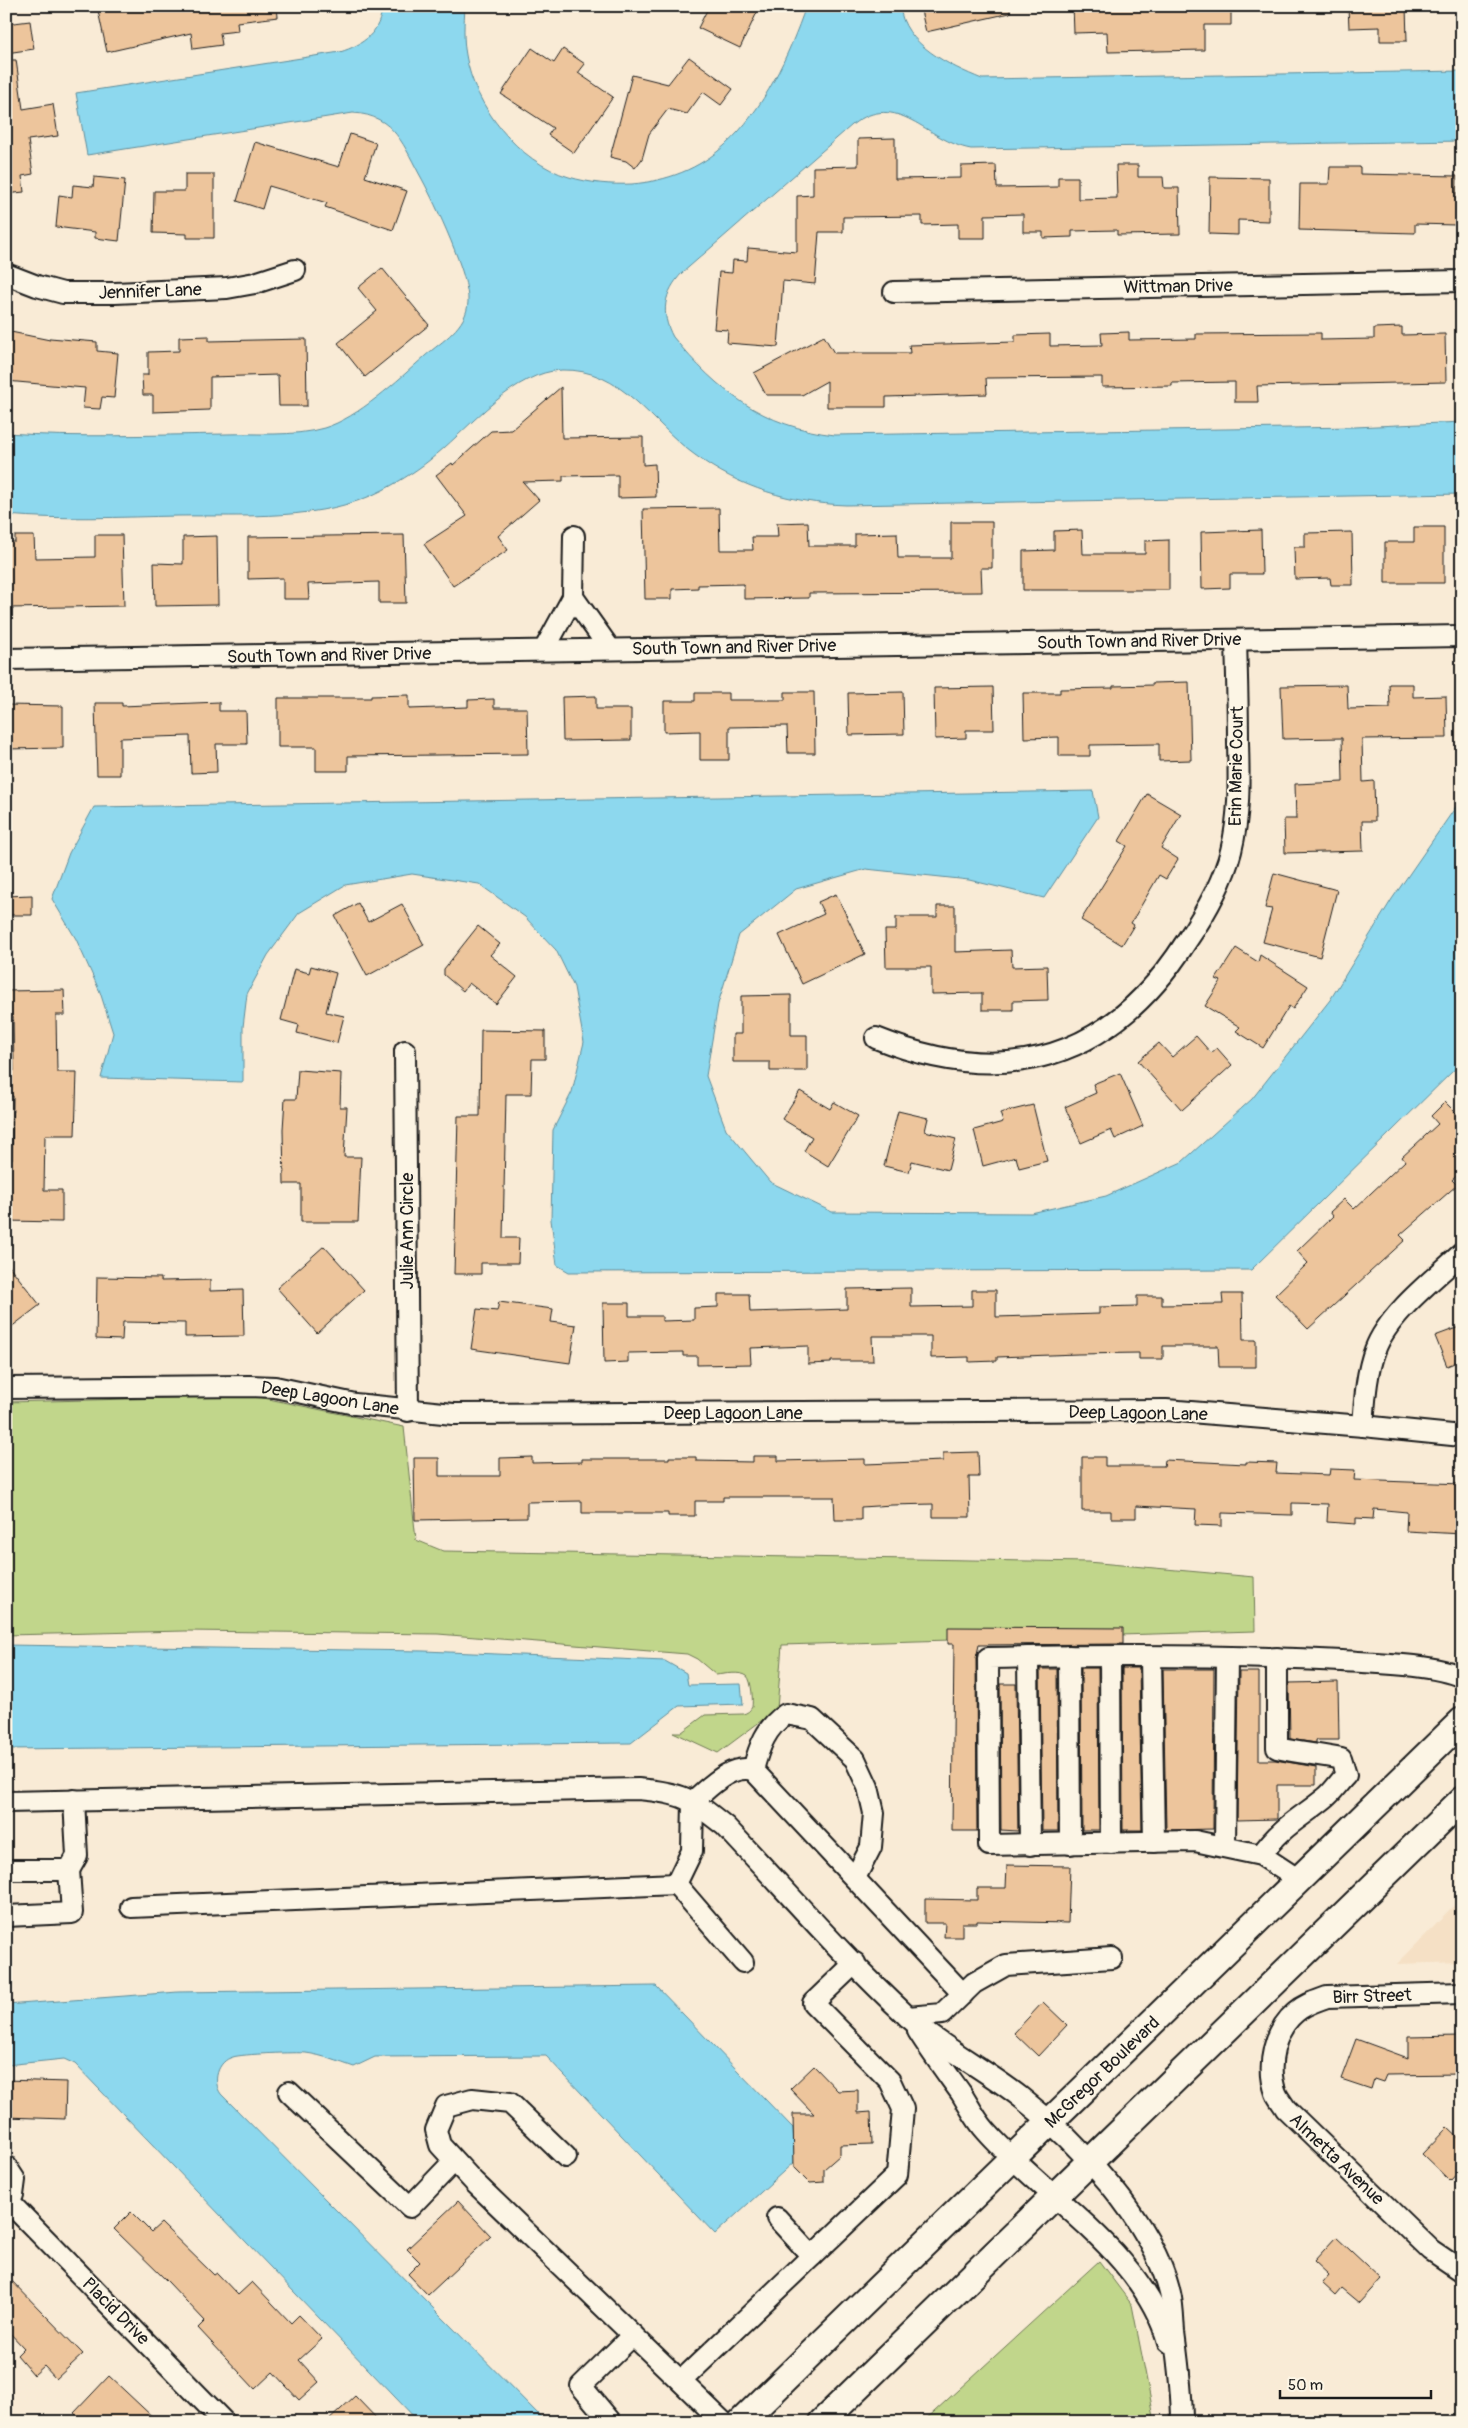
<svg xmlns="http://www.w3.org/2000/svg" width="1468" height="2428" font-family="Pangolin,sans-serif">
<rect width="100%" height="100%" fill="#f9ebd6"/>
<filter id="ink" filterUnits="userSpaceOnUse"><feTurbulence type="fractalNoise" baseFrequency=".02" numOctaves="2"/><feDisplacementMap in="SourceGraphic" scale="10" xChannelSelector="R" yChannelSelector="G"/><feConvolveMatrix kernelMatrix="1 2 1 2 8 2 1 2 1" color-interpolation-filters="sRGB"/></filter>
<g filter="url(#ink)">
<polygon fill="#f5e0c5" points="1462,1898 1462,1962 1397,1964"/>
<g fill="#c1d68b" stroke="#6e7954">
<path d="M254,1396L404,1427L416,1540L443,1551L1088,1562L1254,1577L1255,1631L782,1645L777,1709L718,1753L673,1732H682L705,1715L743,1714C747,1713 750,1711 752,1707C753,1701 752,1681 747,1676C740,1671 724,1674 716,1675L697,1659L687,1654L438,1634L185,1631L6,1635V1402Z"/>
<polygon points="1099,2261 1132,2305 1155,2422 923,2422"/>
</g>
<g fill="#8dd8ee" stroke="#608d9a">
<path d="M382,6H465C464,23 463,39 466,55C474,106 518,162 569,177C589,183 611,185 632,184C667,181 699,169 725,145C764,110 789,55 806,6H900C903,44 950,66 982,79L1462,71V141L971,149C926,141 898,89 852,125L682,273C664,292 660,313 673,337C718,391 763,427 835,435L1355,427L1462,422V494L846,505C791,503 740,488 695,455C652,424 622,368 562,370C514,372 472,425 437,454C421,468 402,480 383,490C322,522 245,515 178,516C121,517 63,520 6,515V433C79,438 152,435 226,434C257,433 293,437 324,428C358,418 398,380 425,356C442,341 467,327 468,302C470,277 435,203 422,179C404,147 395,115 353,113L87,155L76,93L340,52C363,45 381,32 382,6Z"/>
<polygon points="1093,791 1098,817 1044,898 969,880 866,869 796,889 739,935 718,1004 706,1076 726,1129 770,1182 832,1212 1031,1213 1106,1196 1182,1162 1252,1099 1330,1000 1392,899 1462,798 1462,1062 1251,1270 569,1272 557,1265 551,1220 553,1130 572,1092 584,1042 574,987 556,950 525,917 479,884 412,874 345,885 299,913 268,955 247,994 243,1027 243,1082 101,1078 113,1033 100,992 76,939 52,899 69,853 94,807"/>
<polygon points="6,1645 424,1651 665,1661 686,1673 688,1685 741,1684 743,1704 679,1706 631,1743 6,1749"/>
<path d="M656,1986L793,2128L795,2161L715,2234L546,2056L375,2057L354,2067C339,2062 322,2055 306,2053C297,2052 241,2054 233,2057C217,2061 212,2082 221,2094L546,2422H419L75,2064L64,2059L6,2065V2005L178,1992Z"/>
</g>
<g fill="#edc59c" stroke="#1c1c1c">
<polygon points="97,6 277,6 278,17 237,22 238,31 220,33 222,45 193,49 191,33 107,52"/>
<polygon points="709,6 760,6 740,48 698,28"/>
<polygon points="920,6 1010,6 1010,13 926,32"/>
<polygon points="1073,6 1231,6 1231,25 1204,25 1204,50 1108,52 1107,32 1074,33"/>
<polygon points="1348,6 1406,6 1407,41 1380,41 1380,27 1349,28"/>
<polygon points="30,21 34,49 6,53 6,24"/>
<polygon points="532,48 554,63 563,49 585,64 578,73 613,97 574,153 548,135 553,128 501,94"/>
<polygon points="689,57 733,89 721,105 703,92 687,114 668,109 649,134 642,159 635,168 626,161 610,157 632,75 668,84"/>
<polygon points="6,60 16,60 23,109 53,104 58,136 28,140 33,174 22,176 24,192 6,194"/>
<polygon points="350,134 376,143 365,177 407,191 393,230 325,207 327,203 269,186 262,209 237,201 255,142 339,167"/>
<polygon points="895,138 895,179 961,178 961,166 996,165 997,188 1058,187 1058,177 1078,177 1078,199 1117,198 1116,165 1138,165 1138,177 1163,177 1164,188 1179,188 1180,234 1117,235 1117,230 1072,231 1072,237 1043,238 1043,232 1023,232 1023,214 985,215 985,238 958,238 958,224 922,225 922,216 843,217 843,232 819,232 815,284 783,281 778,347 727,343 728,330 714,329 719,272 732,273 733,260 747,261 748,248 797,252 797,196 813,195 813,167 858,166 858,139"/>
<polygon points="1330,167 1360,167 1360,174 1457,176 1456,225 1415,224 1415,233 1299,230 1300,184 1329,184"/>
<polygon points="185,174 214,174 214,238 187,238 187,234 153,233 154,191 185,191"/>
<polygon points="94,177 125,180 119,241 95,238 95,232 56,227 59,195 72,197 73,185 93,187"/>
<polygon points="1210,177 1269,178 1269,221 1238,220 1238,235 1209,234"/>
<polygon points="382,268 429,325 365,377 338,343 377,311 358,288"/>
<polygon points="1402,327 1402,335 1445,334 1446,382 1257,386 1258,402 1235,402 1235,382 1172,383 1172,386 1102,387 1102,377 986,378 987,394 886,397 886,407 827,407 827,381 802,395 766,395 754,373 824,336 834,353 910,353 909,345 1015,342 1015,335 1050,334 1050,346 1102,345 1101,333 1129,332 1129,340 1196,339 1196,334 1321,333 1321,340 1374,339 1374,328"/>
<polygon points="6,331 50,340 50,338 97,342 97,351 118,353 114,398 102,397 100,409 83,408 85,388 6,381"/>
<polygon points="209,336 209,341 306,339 307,406 279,406 278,375 210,377 210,410 153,412 153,395 143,395 142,375 148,375 148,352 179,351 179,337"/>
<polygon points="561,387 562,438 643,437 643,465 655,464 656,497 618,498 618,475 563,476 563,481 523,482 539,500 498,536 508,550 453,586 424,544 467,516 436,475 452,463 453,465 491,431 511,430"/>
<polygon points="719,508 720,550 753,550 752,537 778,537 777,523 808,522 809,546 855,546 855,534 897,533 898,558 951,558 951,522 992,522 992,568 981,568 982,592 809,593 809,598 744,599 744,584 698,585 698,588 672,589 672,599 645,599 643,509"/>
<polygon points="1414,527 1444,527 1444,583 1385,583 1385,542 1414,542"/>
<polygon points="1082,530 1083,554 1145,554 1145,541 1169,540 1169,590 1023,590 1023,551 1054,550 1054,531"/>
<polygon points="1261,530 1262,574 1230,574 1230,588 1202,589 1201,532"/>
<polygon points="1352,532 1353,585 1331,585 1330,578 1295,579 1294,547 1305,547 1305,533"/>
<polygon points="95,535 122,535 124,606 9,608 9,590 6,591 6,542 15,542 15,536 34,536 35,558 95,557"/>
<polygon points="404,535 406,603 379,603 379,582 308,584 309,599 283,599 283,578 248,579 248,537"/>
<polygon points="217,536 218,605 155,606 154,563 183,564 183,537"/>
<polygon points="1189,682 1191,760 1159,761 1159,744 1090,745 1090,756 1059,756 1059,737 1024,738 1023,693 1060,693 1060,689 1113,688 1113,686 1153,685 1153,683"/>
<polygon points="1389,684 1413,684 1413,697 1446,696 1447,738 1362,739 1363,782 1374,781 1375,821 1362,821 1363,851 1285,853 1284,819 1296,819 1295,784 1343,782 1342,738 1283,739 1281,686 1347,685 1348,709 1390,708"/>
<polygon points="993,687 994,730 966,730 966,738 935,739 934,688"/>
<polygon points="785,692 814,692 815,753 788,753 787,726 729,727 729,760 700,760 700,731 664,732 664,701 695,701 695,693 728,693 728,700 785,700"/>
<polygon points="903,692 904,734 849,735 848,693"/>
<polygon points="409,695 409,709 468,707 468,700 494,699 494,708 527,708 528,754 348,756 348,771 316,771 316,747 278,747 278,698 371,698 371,696"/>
<polygon points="596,696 596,709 631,709 631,740 563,741 562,697"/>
<polygon points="219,702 219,711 246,711 247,744 216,744 217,772 191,773 190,736 120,738 120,775 97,775 95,703 122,703 122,706"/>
<polygon points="6,705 63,706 63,748 6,749"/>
<polygon points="1147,794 1181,814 1161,848 1178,859 1166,879 1159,875 1131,923 1134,925 1122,945 1081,920 1127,846 1119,841"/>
<polygon points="1274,873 1337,890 1320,957 1263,942 1272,909 1265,908"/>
<polygon points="836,894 865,954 802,984 779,935 824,914 818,902"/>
<polygon points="32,895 32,915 6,915 6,896"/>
<polygon points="358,903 368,922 402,904 424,945 367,976 335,916"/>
<polygon points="937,906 955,906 955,952 1011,950 1012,967 1047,966 1048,1000 1013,1001 1013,1010 982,1010 982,993 931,994 931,967 886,967 885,930 896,930 896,917 937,917"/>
<polygon points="478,926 500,944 490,955 517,977 496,1004 469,983 463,991 444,975 444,969"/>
<polygon points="1236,948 1258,962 1260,955 1308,986 1293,1009 1289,1006 1263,1048 1236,1031 1240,1027 1205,1006 1221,981 1216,979"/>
<polygon points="311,966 336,973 326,1012 344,1016 337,1043 297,1033 299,1025 281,1020 294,969 309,973"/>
<polygon points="64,990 65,1015 56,1015 57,1072 77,1072 75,1135 45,1135 44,1190 62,1190 62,1222 6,1221 6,1159 12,1159 13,1096 6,1096 6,1071 14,1071 13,1017 6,1017 6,991"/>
<polygon points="791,995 791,1035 807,1035 807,1071 770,1071 770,1062 733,1062 733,1034 741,1034 741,996"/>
<polygon points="481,1030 545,1031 545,1059 532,1059 531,1094 506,1094 503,1238 519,1238 518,1263 481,1263 481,1274 454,1274 458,1116 480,1116"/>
<polygon points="1196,1036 1211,1053 1217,1048 1232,1065 1182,1110 1138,1061 1159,1043 1172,1057"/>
<polygon points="298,1070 341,1073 340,1107 347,1107 344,1157 361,1157 358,1222 301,1222 301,1184 284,1184 283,1129 285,1099 296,1099"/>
<polygon points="1120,1073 1143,1126 1115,1139 1111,1130 1081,1143 1065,1107 1096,1093 1093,1084"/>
<polygon points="800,1091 830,1109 834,1102 858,1116 828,1166 804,1151 812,1137 782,1119"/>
<polygon points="1445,1102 1462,1119 1462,1171 1452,1180 1457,1185 1400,1235 1405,1240 1308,1329 1275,1295 1308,1263 1297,1251 1333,1216 1330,1212 1344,1199 1354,1209 1405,1161 1402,1157 1438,1124 1431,1116"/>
<polygon points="1033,1105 1047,1161 1019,1168 1016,1157 983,1166 974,1130 1003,1122 1000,1113"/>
<polygon points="898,1111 928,1118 925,1131 956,1139 948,1170 912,1161 909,1172 884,1166"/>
<polygon points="324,1246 364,1290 317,1333 277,1288"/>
<polygon points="6,1262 40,1305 6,1331"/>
<polygon points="97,1277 161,1278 161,1281 210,1280 210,1291 243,1290 244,1336 185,1337 185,1323 123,1322 122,1340 96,1339"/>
<polygon points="911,1288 911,1307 972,1306 972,1290 996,1290 996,1317 1099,1314 1099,1307 1137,1306 1137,1296 1162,1296 1162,1305 1223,1304 1222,1294 1242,1294 1243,1340 1256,1340 1256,1367 1219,1367 1218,1346 1163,1346 1163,1359 1139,1359 1139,1353 1078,1354 997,1357 997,1361 969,1362 969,1357 931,1358 931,1336 872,1336 873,1361 831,1361 831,1363 808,1364 808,1346 750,1348 751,1364 697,1365 697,1356 683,1356 683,1352 628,1353 628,1362 604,1363 603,1303 629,1303 629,1316 662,1316 662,1321 694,1320 694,1308 718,1307 718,1294 749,1294 750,1312 847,1309 847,1289"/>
<polygon points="499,1302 553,1309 551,1322 576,1325 570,1363 471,1349 477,1309 497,1311"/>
<polygon points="1462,1326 1462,1360 1447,1366 1435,1336"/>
<polygon points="978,1452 979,1477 969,1477 970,1517 933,1517 933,1504 892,1505 861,1507 861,1520 835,1520 834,1497 723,1497 723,1501 695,1501 695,1516 668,1516 668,1513 582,1513 582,1501 527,1502 527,1518 415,1520 414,1458 439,1458 439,1476 500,1476 500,1458 532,1457 532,1463 582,1462 582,1459 669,1459 669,1457 696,1457 696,1461 753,1462 753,1456 778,1456 778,1461 865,1459 865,1464 943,1461 943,1453"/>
<polygon points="1082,1457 1105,1457 1105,1466 1164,1466 1165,1460 1246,1464 1246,1462 1277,1463 1276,1473 1329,1475 1330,1469 1355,1470 1354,1480 1462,1484 1462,1534 1406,1531 1407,1512 1374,1509 1373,1519 1356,1518 1356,1524 1327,1522 1328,1504 1292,1503 1292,1515 1222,1513 1222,1526 1195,1525 1196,1509 1136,1506 1136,1518 1111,1518 1111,1511 1082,1511"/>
<polygon points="948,1627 1123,1628 1123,1644 979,1645 976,1658 977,1831 952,1831 954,1644 948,1644"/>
<polygon points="1081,1668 1098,1668 1099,1830 1082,1830"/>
<polygon points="1122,1668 1139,1668 1142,1830 1123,1830"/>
<polygon points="1040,1669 1057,1669 1058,1831 1042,1831"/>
<polygon points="1163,1669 1214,1669 1213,1829 1166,1830"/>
<polygon points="1239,1672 1259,1672 1259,1760 1275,1760 1316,1767 1316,1785 1277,1785 1277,1819 1237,1820"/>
<polygon points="1338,1682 1339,1740 1316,1740 1316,1743 1290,1739 1289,1683"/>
<polygon points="1000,1684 1016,1684 1018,1831 1001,1830"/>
<polygon points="1007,1865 1070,1866 1068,1923 977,1921 977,1923 962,1923 962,1937 944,1937 945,1923 925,1923 925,1899 977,1900 977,1888 1006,1888"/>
<polygon points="1043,2002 1067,2025 1038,2056 1014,2033"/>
<polygon points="1460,2036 1460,2074 1386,2075 1383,2082 1374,2079 1371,2089 1341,2079 1356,2039 1408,2058 1408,2037"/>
<polygon points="814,2066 838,2091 858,2090 858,2113 871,2112 872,2144 840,2145 840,2155 824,2169 824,2182 810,2183 794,2167 793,2114 814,2114 790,2089"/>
<polygon points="6,2080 66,2082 65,2119 6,2117"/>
<polygon points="1447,2128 1462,2142 1462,2168 1450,2181 1422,2154"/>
<polygon points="458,2201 491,2236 428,2295 408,2274 420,2262 407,2249"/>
<polygon points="131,2212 151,2232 161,2223 214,2275 217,2273 238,2295 252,2282 291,2323 299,2315 322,2339 299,2360 319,2382 299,2400 273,2372 255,2389 198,2328 205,2321 168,2282 114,2229"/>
<polygon points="1336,2237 1381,2279 1359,2303 1341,2288 1335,2295 1322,2283 1329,2275 1314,2261"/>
<polygon points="6,2275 83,2354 56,2379 44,2366 34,2375 17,2355 24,2348 6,2329"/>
<polygon points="109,2376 158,2422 83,2422 74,2413"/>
<polygon points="355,2396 380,2422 327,2422"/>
</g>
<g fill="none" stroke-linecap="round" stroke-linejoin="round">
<g stroke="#1c1c1c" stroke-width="24">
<g id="minor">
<polyline points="6,274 37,286 63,293 115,293 227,288 255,283 295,270"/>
<polyline points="894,292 1462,281"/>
<polyline points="573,597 610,649"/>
<polyline points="544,650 573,597 574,536"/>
<polyline points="6,659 1462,636"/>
<path d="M876,1038C1005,1090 1111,1060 1186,942C1205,914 1223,883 1231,851C1240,815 1239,779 1238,742C1238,708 1237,674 1236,640"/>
<polyline points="405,1051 408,1411"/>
<polyline points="6,1388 250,1386 275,1387 355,1404 453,1414 1166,1410 1363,1426 1462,1436"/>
<path d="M1363,1426C1365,1400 1366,1374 1375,1350C1388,1314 1434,1279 1462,1253"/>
<polyline points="1069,1656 1070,1844"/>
<polyline points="1028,1657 1030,1845"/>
<polyline points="1110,1657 1111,1843"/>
<polyline points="1151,1657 1154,1842"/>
<path d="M753,1770C759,1747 766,1727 786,1714L812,1719L855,1759L868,1787L874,1813L871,1847L855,1878"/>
<path d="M6,1802L638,1789C683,1793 690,1798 725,1826C785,1889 843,1957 907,2016C941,2047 983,2068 1019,2096C1077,2141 1152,2220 1170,2293C1173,2305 1173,2319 1174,2332C1178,2362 1182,2391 1182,2422"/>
<polyline points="1225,1847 1227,1657"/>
<path d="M1261,1855C1282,1826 1298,1820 1325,1798C1333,1792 1339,1782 1346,1775L1341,1759C1319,1754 1298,1753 1277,1748V1658"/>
<polyline points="6,1870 69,1870 77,1856 74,1800"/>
<path d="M1299,1880L1261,1855L1195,1841L989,1845L988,1658C1106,1655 1224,1655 1342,1661C1374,1663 1433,1664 1462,1677"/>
<polyline points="676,1884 743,1962"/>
<path d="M131,1907L676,1884L692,1851L693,1801C710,1787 730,1764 753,1770L963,1994"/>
<polyline points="6,1916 72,1913 69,1870"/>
<path d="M1462,1993L1327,1997C1316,2001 1305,2004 1296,2012C1274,2030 1266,2066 1276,2093C1278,2098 1283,2104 1286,2109L1431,2250L1462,2271"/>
<polyline points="908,2017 942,2014 974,1983 1006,1965 1112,1958"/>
<path d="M918,2031C931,2052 946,2072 961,2093C969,2106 976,2120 986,2131C1045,2198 1143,2253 1168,2342"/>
<polyline points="289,2092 410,2207 454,2161"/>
<polyline points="566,2157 510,2103 472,2099 446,2106 436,2130 440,2145 474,2182 723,2422"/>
<polyline points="6,2166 15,2180 13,2195 6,2202"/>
<polyline points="8,2201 224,2422"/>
<polyline points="777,2218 812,2256"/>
<polyline points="681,2381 897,2175 903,2109 890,2081 813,2003 855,1963"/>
<polyline points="611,2422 581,2386 633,2335"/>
</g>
</g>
<g stroke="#1c1c1c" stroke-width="30">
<g id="major">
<polyline points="741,2422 1462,1721"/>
<polyline points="822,2422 1462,1800"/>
</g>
</g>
<use href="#minor" stroke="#fcf5e5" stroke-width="20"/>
<use href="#major" stroke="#fcf5e5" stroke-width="26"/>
</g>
</g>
<g text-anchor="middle" stroke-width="4" stroke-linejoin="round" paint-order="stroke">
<g font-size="18" fill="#1c1c1c" stroke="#fcf5e5">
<text transform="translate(1178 286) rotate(-1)" y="6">Wittman Drive</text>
<text transform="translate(150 291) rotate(-2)" y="6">Jennifer Lane</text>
<text transform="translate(1139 641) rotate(-1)" y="6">South Town and River Drive</text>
<text transform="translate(734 647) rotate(-1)" y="6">South Town and River Drive</text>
<text transform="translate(329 655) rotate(-1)" y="6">South Town and River Drive</text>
<text transform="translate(1236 766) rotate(-89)" y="6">Erin Marie Court</text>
<text transform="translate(407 1231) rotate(-90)" y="6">Julie Ann Circle</text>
<text transform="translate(330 1398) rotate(9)" y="6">Deep Lagoon Lane</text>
<text x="733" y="1419">Deep Lagoon Lane</text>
<text transform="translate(1138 1413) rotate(1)" y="6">Deep Lagoon Lane</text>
<text transform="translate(1372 1996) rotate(-2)" y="6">Birr Street</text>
<text transform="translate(1102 2072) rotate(-44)" y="6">McGregor Boulevard</text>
<text transform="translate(1337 2159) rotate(44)" y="6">Almetta Avenue</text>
<text transform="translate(116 2311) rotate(45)" y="6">Placid Drive</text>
</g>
</g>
<rect width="1468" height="2428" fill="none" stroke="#fcf5e5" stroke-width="25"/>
<rect x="12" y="12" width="1443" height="2403" fill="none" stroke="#1c1c1c" stroke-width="2" filter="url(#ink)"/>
<path d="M1280 2390v8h151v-8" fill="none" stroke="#1c1c1c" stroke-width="2.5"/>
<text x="1288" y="2390" font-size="15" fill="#1c1c1c" stroke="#fcf5e5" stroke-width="4" paint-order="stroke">50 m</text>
</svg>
